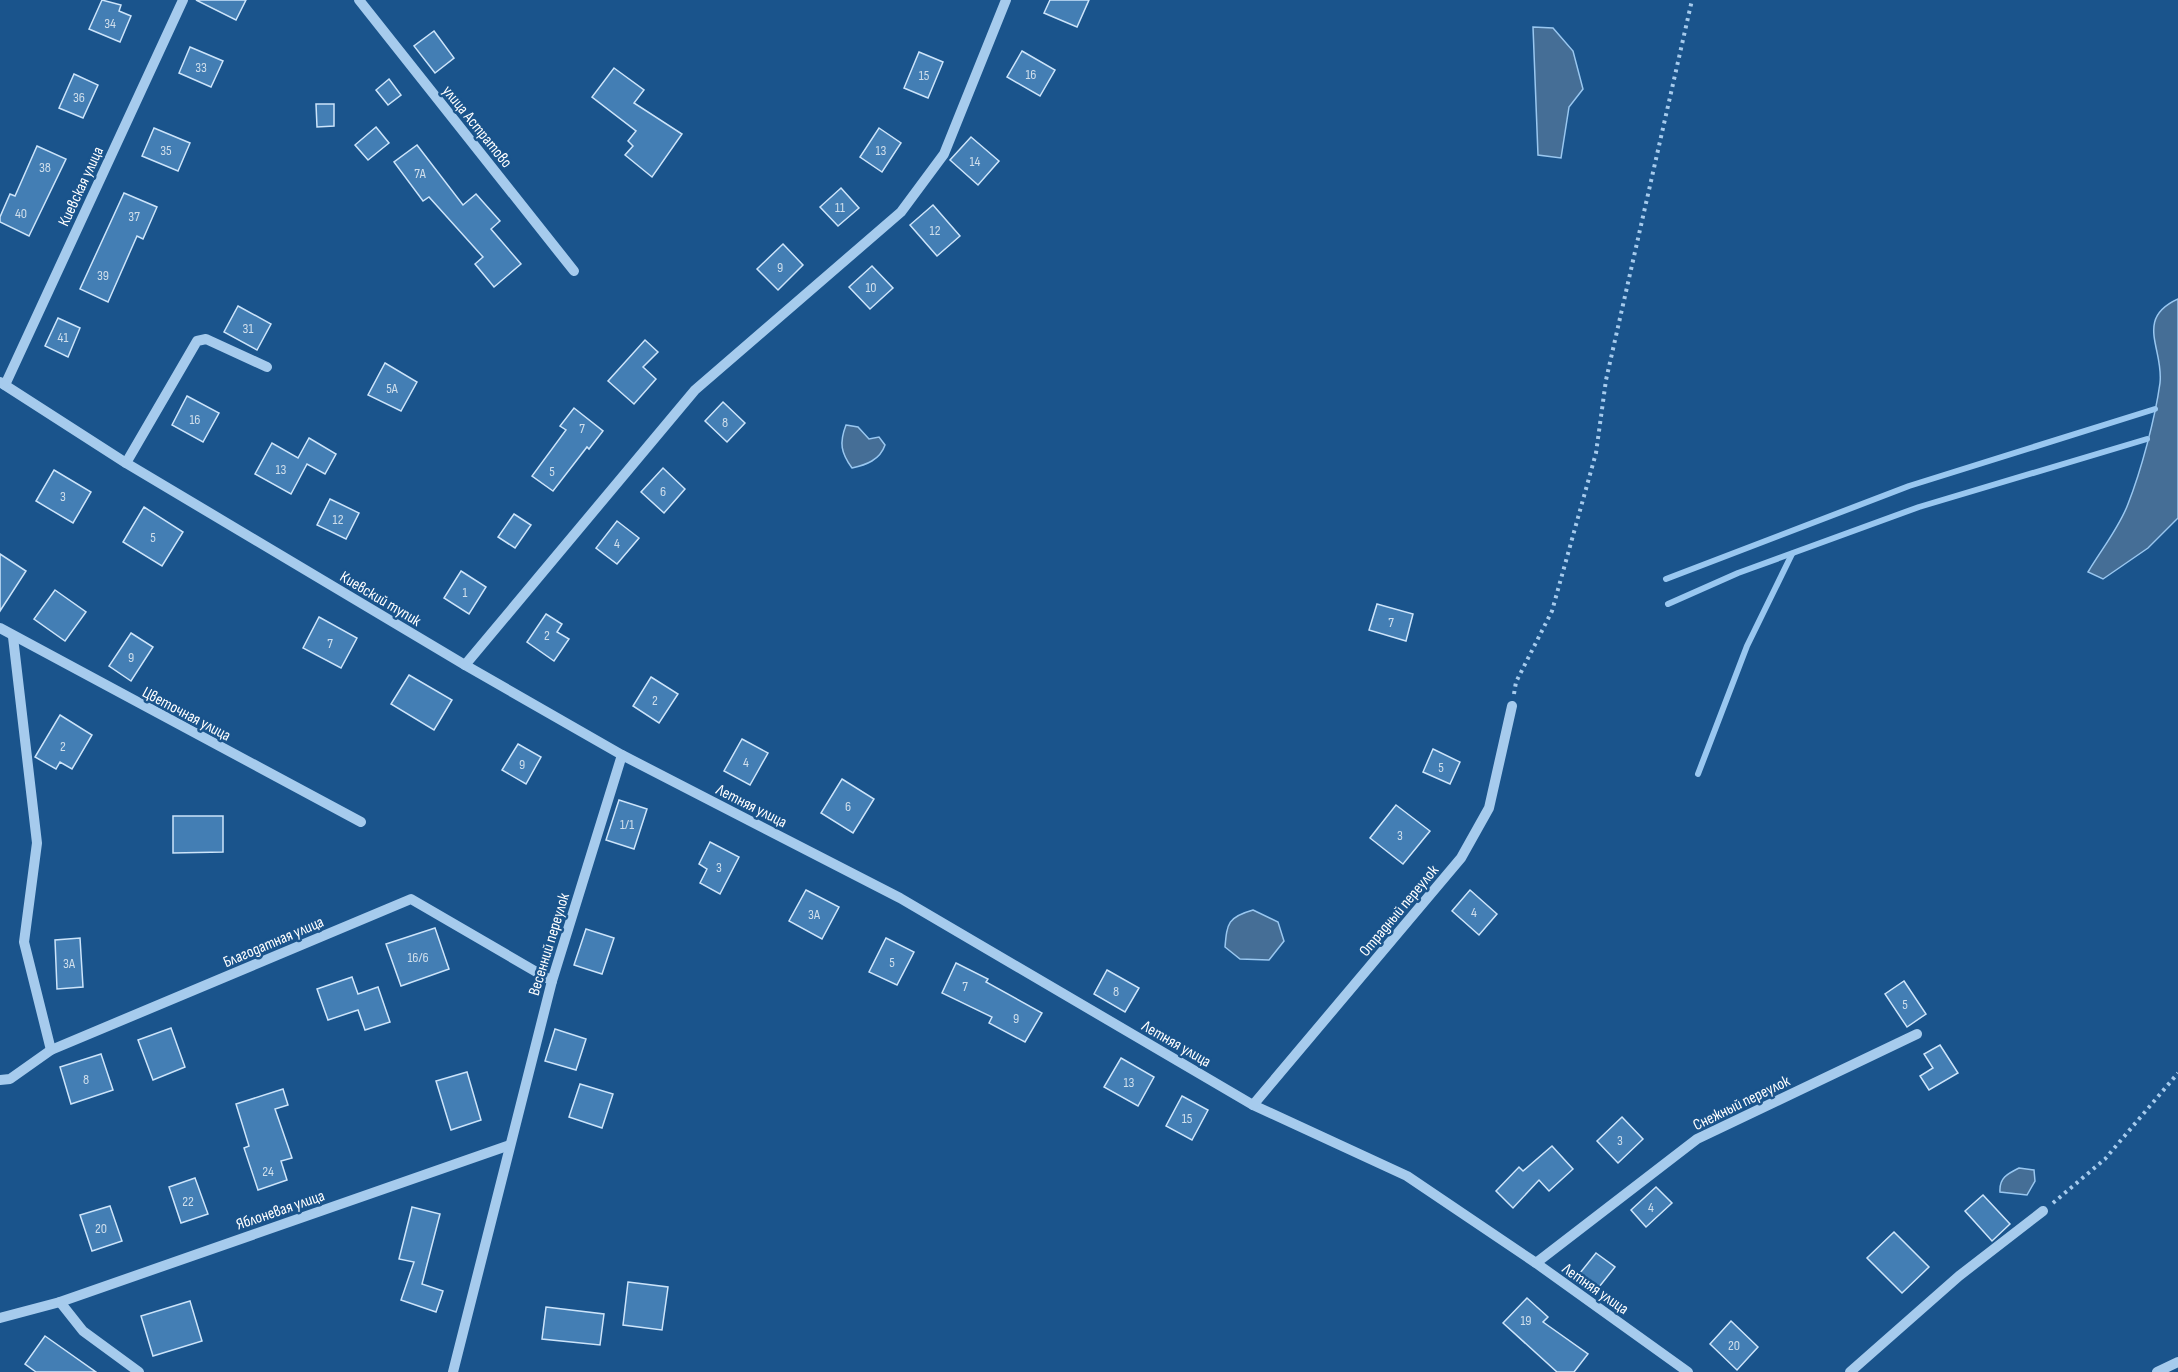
<svg xmlns="http://www.w3.org/2000/svg" width="2178" height="1372" font-family="'Sofia Sans Condensed',sans-serif">
<rect width="100%" height="100%" fill="#1a548c"/>
<g fill="#456e96" stroke="#99c7f0" stroke-width="1.5">
<polygon points="1533,27 1553,28 1573,51 1583,89 1569,107 1561,158 1538,155"/>
<path d="M2178,299V518L2148,548L2103,579L2088,572C2101,550 2119,528 2128,504C2141,471 2155,419 2160,383C2164,349 2134,319 2178,299Z"/>
<path d="M846,425L858,427L869,439L879,437L885,445C880,460 866,465 852,468C841,453 839,443 846,425Z"/>
<path d="M1253,910L1278,922L1284,941L1269,960L1240,959L1225,947C1227,923 1228,917 1253,910Z"/>
<path d="M2019,1168L2034,1170L2035,1181L2027,1195L2000,1192C1999,1178 2007,1174 2019,1168Z"/>
</g>
<g fill="none" stroke-linecap="round" stroke-linejoin="round">
<g stroke="#99c7f0" stroke-width="6">
<polyline points="1666,579 1909,486 2155,409"/>
<polyline points="1668,604 1738,573 1919,507 2147,439"/>
<polyline points="1698,774 1747,646 1792,554"/>
</g>
</g>
<g fill="#437eb4" stroke="#cce4fa" stroke-width="1.5">
<polygon points="102,0 121,5 119,11 131,16 120,42 89,29"/>
<polygon points="196,0 246,0 236,20"/>
<polygon points="1050,0 1089,0 1077,27 1044,13"/>
<polygon points="434,31 454,58 435,73 414,46"/>
<polygon points="190,47 223,61 211,87 179,73"/>
<polygon points="1022,51 1055,70 1040,96 1007,77"/>
<polygon points="919,52 943,62 928,98 904,88"/>
<polygon points="614,68 644,90 634,103 682,134 652,177 625,155 633,146 628,141 636,131 592,97"/>
<polygon points="74,74 98,85 83,118 59,108"/>
<polygon points="389,79 401,95 388,105 376,90"/>
<polygon points="316,104 334,104 334,126 317,127"/>
<polygon points="376,127 389,143 368,160 355,145"/>
<polygon points="154,128 190,143 178,171 142,156"/>
<polygon points="879,128 901,143 882,172 860,157"/>
<polygon points="971,137 999,161 978,185 950,160"/>
<polygon points="417,145 463,205 476,194 500,221 491,229 521,264 494,287 475,264 483,257 429,197 423,201 394,162"/>
<polygon points="37,146 66,159 29,236 0,222 0,217 10,194 15,196"/>
<polygon points="841,188 859,208 838,226 820,207"/>
<polygon points="124,193 157,207 143,239 137,236 108,302 80,289"/>
<polygon points="933,205 960,236 937,256 910,225"/>
<polygon points="783,244 803,265 778,290 757,269"/>
<polygon points="872,266 893,288 870,309 849,287"/>
<polygon points="238,306 271,324 257,350 224,332"/>
<polygon points="58,318 80,328 68,357 45,346"/>
<polygon points="645,340 658,352 643,367 656,379 634,404 608,381"/>
<polygon points="385,363 417,382 401,411 368,395"/>
<polygon points="187,396 219,413 203,442 172,425"/>
<polygon points="723,402 745,423 727,442 705,421"/>
<polygon points="574,408 603,431 589,449 587,447 553,491 532,476 566,430 560,426"/>
<polygon points="309,438 336,454 325,474 307,464 291,494 255,474 272,443 298,458"/>
<polygon points="663,468 685,489 664,513 641,492"/>
<polygon points="54,470 91,492 73,523 36,501"/>
<polygon points="330,499 359,513 346,539 317,525"/>
<polygon points="144,507 183,532 162,566 123,542"/>
<polygon points="514,514 531,525 515,548 498,537"/>
<polygon points="617,521 639,538 617,564 596,548"/>
<polygon points="0,554 26,571 0,611"/>
<polygon points="461,571 486,587 469,614 444,598"/>
<polygon points="55,590 86,612 65,641 34,619"/>
<polygon points="1377,604 1413,614 1406,641 1369,630"/>
<polygon points="546,614 562,624 557,632 569,639 554,661 527,642"/>
<polygon points="319,617 357,638 341,668 303,648"/>
<polygon points="131,633 153,647 131,681 109,666"/>
<polygon points="409,675 452,700 434,730 391,704"/>
<polygon points="651,677 678,694 659,723 633,706"/>
<polygon points="60,715 92,735 72,769 60,762 56,769 35,757"/>
<polygon points="742,739 768,753 750,785 724,771"/>
<polygon points="518,744 541,757 526,784 502,770"/>
<polygon points="1433,749 1460,762 1450,784 1423,772"/>
<polygon points="842,779 874,799 853,833 821,813"/>
<polygon points="619,800 647,809 634,849 606,840"/>
<polygon points="1396,805 1430,831 1403,864 1370,838"/>
<polygon points="173,816 223,816 223,852 173,853"/>
<polygon points="710,842 739,857 720,894 700,883 707,869 699,864"/>
<polygon points="806,890 839,907 822,939 789,921"/>
<polygon points="1470,890 1497,914 1479,935 1452,911"/>
<polygon points="435,928 449,969 401,986 386,944"/>
<polygon points="586,929 614,938 602,974 574,965"/>
<polygon points="80,938 83,987 57,989 55,940"/>
<polygon points="886,938 914,952 897,985 869,972"/>
<polygon points="956,963 988,979 986,982 1042,1013 1025,1042 989,1023 992,1017 942,993"/>
<polygon points="1107,970 1139,988 1125,1012 1094,994"/>
<polygon points="352,977 358,994 378,987 390,1022 365,1030 358,1010 328,1020 317,989"/>
<polygon points="1904,981 1926,1014 1907,1027 1885,994"/>
<polygon points="171,1028 185,1067 153,1080 138,1040"/>
<polygon points="555,1029 586,1039 576,1070 545,1061"/>
<polygon points="1940,1045 1958,1073 1929,1090 1920,1076 1933,1068 1924,1054"/>
<polygon points="101,1054 113,1090 71,1104 60,1067"/>
<polygon points="1121,1058 1154,1077 1138,1106 1104,1087"/>
<polygon points="467,1072 481,1120 451,1130 436,1081"/>
<polygon points="580,1084 613,1094 602,1128 569,1117"/>
<polygon points="283,1089 288,1105 275,1109 292,1158 281,1161 287,1180 258,1190 244,1148 249,1146 236,1104"/>
<polygon points="1182,1096 1208,1110 1192,1140 1166,1126"/>
<polygon points="1622,1117 1643,1139 1618,1163 1597,1141"/>
<polygon points="1552,1146 1573,1169 1549,1191 1539,1180 1513,1208 1496,1191 1519,1167 1523,1171"/>
<polygon points="195,1178 208,1214 181,1223 169,1187"/>
<polygon points="1656,1187 1672,1203 1646,1227 1631,1210"/>
<polygon points="1983,1195 2010,1224 1992,1241 1965,1211"/>
<polygon points="110,1206 122,1241 92,1251 80,1215"/>
<polygon points="412,1207 440,1214 422,1284 443,1291 436,1312 401,1300 414,1262 399,1259"/>
<polygon points="1894,1232 1929,1267 1902,1293 1867,1258"/>
<polygon points="1596,1253 1615,1267 1599,1287 1580,1273"/>
<polygon points="628,1282 668,1287 662,1330 623,1325"/>
<polygon points="1527,1298 1548,1317 1543,1322 1588,1354 1574,1372 1557,1372 1503,1323"/>
<polygon points="190,1301 202,1341 153,1356 141,1316"/>
<polygon points="546,1307 604,1314 600,1345 542,1339"/>
<polygon points="1731,1321 1758,1347 1737,1370 1710,1344"/>
<polygon points="45,1336 96,1372 36,1372 25,1364"/>
</g>
<g fill="none" stroke-linecap="round" stroke-linejoin="round">
<g stroke="#a6cbed" stroke-width="4" stroke-dasharray="3 4.5" stroke-linecap="butt">
<polyline points="1514,694 1516,682 1552,611 1596,453 1606,380 1692,0"/>
<polyline points="2053,1203 2105,1159 2178,1073"/>
</g>
<g stroke="#a6cbed" stroke-width="10">
<polyline points="359,0 574,271"/>
<polyline points="0,382 126,463 465,665 622,755 900,898 1253,1105 1407,1176 1536,1263 1688,1372"/>
<polyline points="5,385 183,0"/>
<polyline points="126,463 197,341 206,339 267,367"/>
<polyline points="0,628 361,822"/>
<polyline points="13,637 37,843 24,942 51,1050"/>
<polyline points="465,665 695,390 901,212 944,154 1006,0"/>
<polyline points="0,1080 10,1079 51,1050 411,899 552,981"/>
<polyline points="1253,1105 1461,858 1489,808 1512,706"/>
<polyline points="1536,1263 1697,1139 1917,1034"/>
<polyline points="60,1302 83,1331 139,1372"/>
<polyline points="0,1318 60,1302 510,1145"/>
<polyline points="453,1372 552,981 622,755"/>
<polyline points="1850,1372 1959,1276 2043,1211"/>
<polyline points="2157,1372 2178,1362"/>
</g>
</g>
<g text-anchor="middle" stroke-width="5" stroke-linejoin="round" paint-order="stroke">
<g font-size="14" fill="#d0dfec">
<text x="110" y="28">34</text>
<text x="201" y="72">33</text>
<text x="1031" y="79">16</text>
<text x="924" y="80">15</text>
<text x="79" y="102">36</text>
<text x="166" y="155">35</text>
<text x="881" y="155">13</text>
<text x="975" y="166">14</text>
<text x="45" y="172">38</text>
<text x="420" y="178">7А</text>
<text x="840" y="212">11</text>
<text x="21" y="218">40</text>
<text x="134" y="221">37</text>
<text x="935" y="235">12</text>
<text x="780" y="272">9</text>
<text x="103" y="280">39</text>
<text x="871" y="292">10</text>
<text x="248" y="333">31</text>
<text x="63" y="342">41</text>
<text x="392" y="393">5А</text>
<text x="195" y="424">16</text>
<text x="725" y="427">8</text>
<text x="582" y="433">7</text>
<text x="281" y="474">13</text>
<text x="552" y="476">5</text>
<text x="663" y="496">6</text>
<text x="63" y="501">3</text>
<text x="338" y="524">12</text>
<text x="153" y="542">5</text>
<text x="617" y="548">4</text>
<text x="465" y="597">1</text>
<text x="1391" y="627">7</text>
<text x="547" y="640">2</text>
<text x="330" y="648">7</text>
<text x="131" y="662">9</text>
<text x="655" y="705">2</text>
<text x="63" y="751">2</text>
<text x="746" y="767">4</text>
<text x="522" y="769">9</text>
<text x="1441" y="772">5</text>
<text x="848" y="811">6</text>
<text x="627" y="829">1/1</text>
<text x="1400" y="840">3</text>
<text x="719" y="872">3</text>
<text x="1474" y="917">4</text>
<text x="814" y="919">3А</text>
<text x="418" y="962">16/6</text>
<text x="892" y="967">5</text>
<text x="69" y="968">3А</text>
<text x="965" y="991">7</text>
<text x="1116" y="996">8</text>
<text x="1905" y="1009">5</text>
<text x="1016" y="1023">9</text>
<text x="86" y="1084">8</text>
<text x="1129" y="1087">13</text>
<text x="1187" y="1123">15</text>
<text x="1620" y="1145">3</text>
<text x="268" y="1176">24</text>
<text x="188" y="1206">22</text>
<text x="1651" y="1212">4</text>
<text x="101" y="1233">20</text>
<text x="1526" y="1325">19</text>
<text x="1734" y="1350">20</text>
</g>
<g font-size="16" fill="#fff" stroke="#1a548c">
<text transform="translate(478 126) rotate(51)" y="6">улица Астратово</text>
<text transform="translate(80 186) rotate(-65)" y="6">Киевская улица</text>
<text transform="translate(381 598) rotate(31)" y="6">Киевский тупик</text>
<text transform="translate(187 713) rotate(28)" y="6">Цветочная улица</text>
<text transform="translate(752 805) rotate(27)" y="6">Летняя улица</text>
<text transform="translate(1398 910) rotate(-50)" y="6">Отрадный переулок</text>
<text transform="translate(273 941) rotate(-23)" y="6">Благодатная улица</text>
<text transform="translate(548 944) rotate(-73)" y="6">Весенний переулок</text>
<text transform="translate(1177 1043) rotate(30)" y="6">Летняя улица</text>
<text transform="translate(1741 1102) rotate(-26)" y="6">Снежный переулок</text>
<text transform="translate(280 1209) rotate(-19)" y="6">Яблоневая улица</text>
<text transform="translate(1596 1288) rotate(35)" y="6">Летняя улица</text>
</g>
</g>
</svg>
